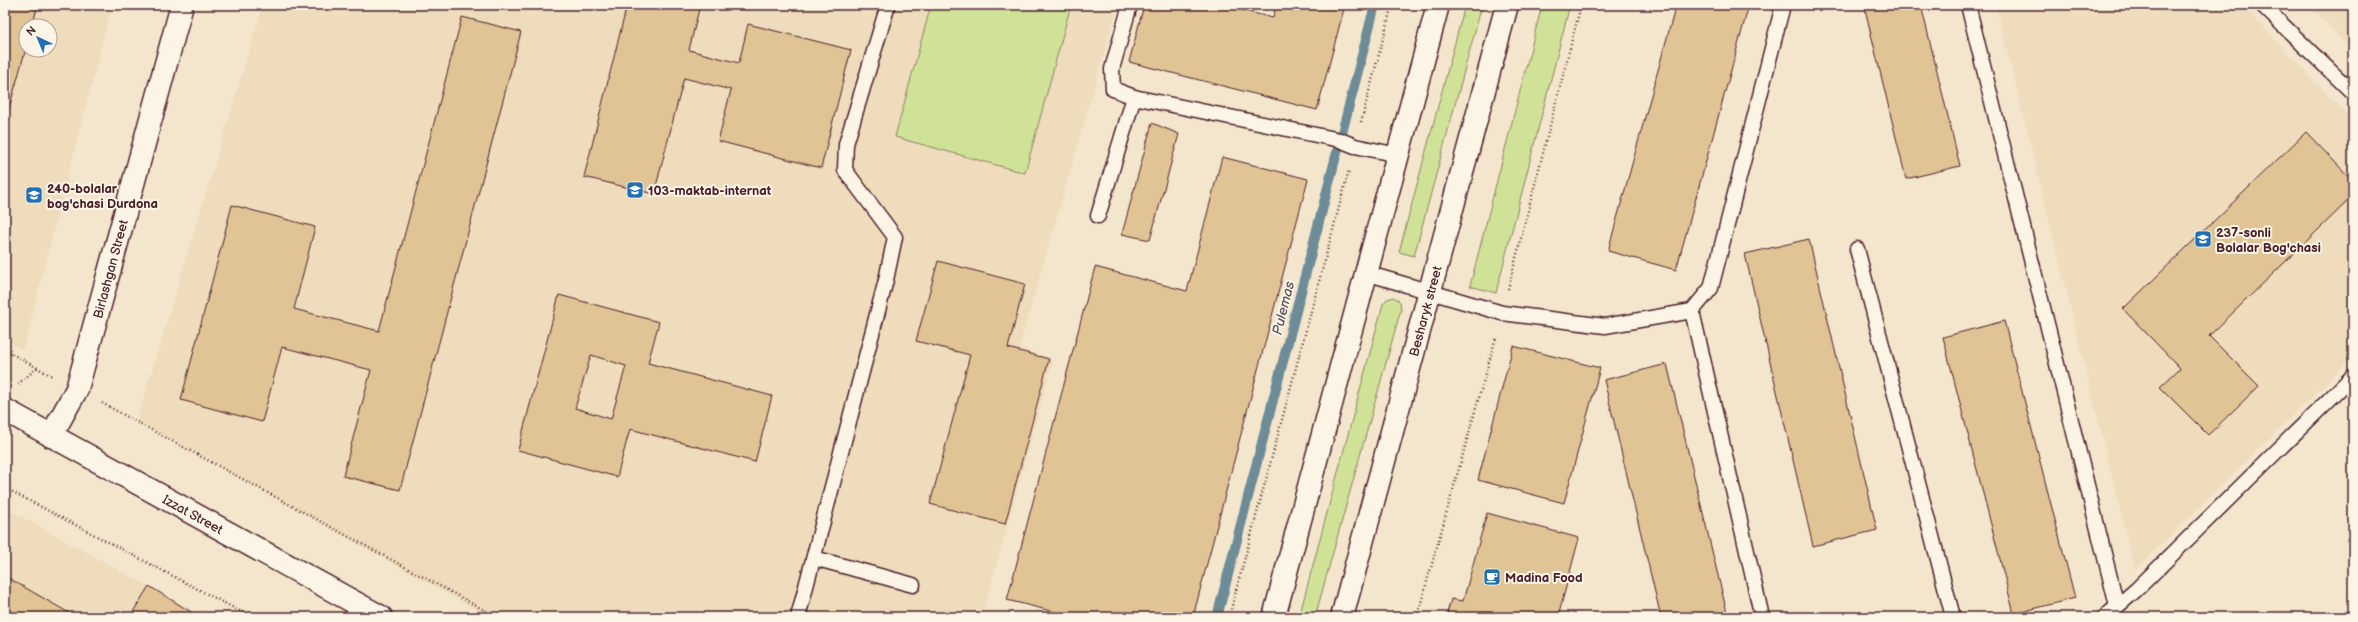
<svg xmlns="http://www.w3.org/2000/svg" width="2358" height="622" font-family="'Balsamiq Sans',sans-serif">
<rect width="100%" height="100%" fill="#f4e6cd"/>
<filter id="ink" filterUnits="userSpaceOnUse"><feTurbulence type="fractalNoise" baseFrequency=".025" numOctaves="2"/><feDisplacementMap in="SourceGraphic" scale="8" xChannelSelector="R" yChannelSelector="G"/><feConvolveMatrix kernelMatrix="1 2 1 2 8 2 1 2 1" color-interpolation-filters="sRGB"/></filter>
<g filter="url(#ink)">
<g fill="#eedcbc" fill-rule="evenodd">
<path d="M5,5H112L23,350L5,340ZM26,26H50V50H26Z"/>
<polygon points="263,5 1118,5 1019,348 1053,360 982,617 489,617 137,420"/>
<polygon points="1996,5 2242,5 2353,121 2353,357 2135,570"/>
<polygon points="2309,5 2353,5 2353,51"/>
<polygon points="5,508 205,617 5,617"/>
</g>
<g fill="#cfe297" stroke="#8c8061">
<polygon points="931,5 1071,5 1025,173 895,137"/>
<polygon points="1465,5 1482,5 1414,256 1399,252"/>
<polygon points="1542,5 1570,5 1496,293 1470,286"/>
<polygon points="1394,297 1400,302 1401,309 1315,617 1299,617 1383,304 1387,299"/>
</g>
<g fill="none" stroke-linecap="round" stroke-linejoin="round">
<polyline stroke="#6d8c97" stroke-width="10" points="1217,617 1375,5"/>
</g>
<g fill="#e1c495" stroke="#4a1f2b" fill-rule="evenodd">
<polygon points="5,5 38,5 32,26 26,26 26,48 5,123"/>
<polygon points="627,5 700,5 689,50 739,63 748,24 851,50 821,168 718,141 731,90 684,78 654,194 584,177"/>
<polygon points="1144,5 1221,5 1273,18 1276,5 1345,5 1317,110 1129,62"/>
<polygon points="1676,5 1749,5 1676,270 1608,251"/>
<polygon points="1864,5 1921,5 1960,166 1906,179"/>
<polygon points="462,17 521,32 400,490 343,476 371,370 282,347 262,422 181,400 232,205 315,227 294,309 379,331"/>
<polygon points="1152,123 1179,134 1150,240 1122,234"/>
<polygon points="2306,132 2353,181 2353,196 2209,336 2259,386 2208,435 2160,387 2180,368 2123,309"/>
<polygon points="1222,157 1308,179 1193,617 1075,617 1007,600 1095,267 1187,291"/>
<polygon points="1809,239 1877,530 1813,546 1745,254"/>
<polygon points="938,261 1025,284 1008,348 1049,359 1005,524 930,504 970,355 916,341"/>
<path d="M559,295L659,322L648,363L772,396L755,462L630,429L617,477L518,450ZM591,355L626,366L611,419L575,408Z"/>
<polygon points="2004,321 2075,598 2014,614 1943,337"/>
<polygon points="1513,346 1600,368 1564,503 1478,480"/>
<polygon points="1667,364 1728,617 1661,617 1604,380"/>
<polygon points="1487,513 1579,538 1558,617 1446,617 1451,599 1463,601"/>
<polygon points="5,576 76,617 5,617"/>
<polygon points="149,586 199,617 134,617 131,615"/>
</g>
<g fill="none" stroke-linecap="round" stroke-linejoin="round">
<g stroke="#4a1f2b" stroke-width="17">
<g id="service">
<polyline points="1130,5 1112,69 1113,89 1134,97"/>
<polyline points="1968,5 2117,606"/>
<polyline points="2262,5 2353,93"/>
<polyline points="1098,216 1134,97 1340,140 1355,146 1398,155"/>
<polyline points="1857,249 1953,617"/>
<polyline points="1366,273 1502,313 1605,326 1692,311 1711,288 1783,5"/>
<polyline points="1692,311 1762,617"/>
<polyline points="814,558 913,585"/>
<polyline points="798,617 886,280 895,237 845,170 846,144 888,5"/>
<polyline points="2105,617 2136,590 2353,376"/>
</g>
</g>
<g stroke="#4a1f2b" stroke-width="25">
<polyline id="minor" points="51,436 77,389 182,5"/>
</g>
<g stroke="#4a1f2b" stroke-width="25">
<g id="secondary">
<polyline points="5,410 381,617"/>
<polyline points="1274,617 1438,5"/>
<polyline points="1342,617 1507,5"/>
</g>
</g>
<g stroke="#4a1f2b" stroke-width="2.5" stroke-dasharray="1 3" stroke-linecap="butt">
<polyline points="1361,122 1392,5"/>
<polyline points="1508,289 1581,5"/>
<polyline points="5,350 52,376"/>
<polyline points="18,384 37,368"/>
<polyline points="102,403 497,617"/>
<polyline points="5,488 251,617"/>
<polyline points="1229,617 1349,170"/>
<polyline points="1417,617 1496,337"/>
</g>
<use href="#service" stroke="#fcf5e5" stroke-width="14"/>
<use href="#minor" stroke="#fcf5e5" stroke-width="22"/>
<use href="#secondary" stroke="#fcf5e5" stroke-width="22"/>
</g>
</g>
<defs>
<g id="school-square" transform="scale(0.9)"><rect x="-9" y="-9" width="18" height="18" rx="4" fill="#1f6fb2" stroke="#fcf5e5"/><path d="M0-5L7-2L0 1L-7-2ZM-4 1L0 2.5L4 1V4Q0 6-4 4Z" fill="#fff"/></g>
<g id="cafe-square" transform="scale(0.9)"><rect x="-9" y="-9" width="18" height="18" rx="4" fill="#1f6fb2" stroke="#fcf5e5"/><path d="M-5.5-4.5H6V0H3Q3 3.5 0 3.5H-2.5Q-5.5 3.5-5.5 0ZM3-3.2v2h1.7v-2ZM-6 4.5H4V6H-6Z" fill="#fff"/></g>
</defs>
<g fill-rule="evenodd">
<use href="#school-square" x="635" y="190"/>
<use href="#school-square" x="34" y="195"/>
<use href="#school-square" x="2203" y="239"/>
<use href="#cafe-square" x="1492" y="577"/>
</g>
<g text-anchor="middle" stroke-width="4" stroke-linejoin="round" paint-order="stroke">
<g font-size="13" font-weight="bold" fill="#4a1f2b" stroke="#fcf5e5" text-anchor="start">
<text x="47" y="193">240-bolalar<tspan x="47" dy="15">bog'chasi Durdona</tspan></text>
<text x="648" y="195">103-maktab-internat</text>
<text x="2216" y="237">237-sonli<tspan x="2216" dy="15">Bolalar Bog'chasi</tspan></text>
<text x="1505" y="582">Madina Food</text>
</g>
<g font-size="13" fill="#4a1f2b" stroke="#fcf5e5">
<text transform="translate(110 269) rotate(-75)" y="5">Birlashgan Street</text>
<text transform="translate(1425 311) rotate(-75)" y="5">Besharyk street</text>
<text transform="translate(193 514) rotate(29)" y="5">Izzat Street</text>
</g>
<g font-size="14" font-style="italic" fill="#5b5661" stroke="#fcf5e5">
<text transform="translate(1283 308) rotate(-76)" y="5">Pulemas</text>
</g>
</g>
<rect width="2358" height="622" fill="none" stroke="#fcf5e5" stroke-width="20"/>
<rect x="10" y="10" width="2338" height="602" fill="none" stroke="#4a1f2b" stroke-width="1.5" filter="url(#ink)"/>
<g transform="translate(38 38) rotate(316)"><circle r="19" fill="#fcf5e5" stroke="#b59f9b"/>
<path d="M0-3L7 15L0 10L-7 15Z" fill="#1f6fb2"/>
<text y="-6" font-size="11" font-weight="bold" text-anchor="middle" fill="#4a1f2b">N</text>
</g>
</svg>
